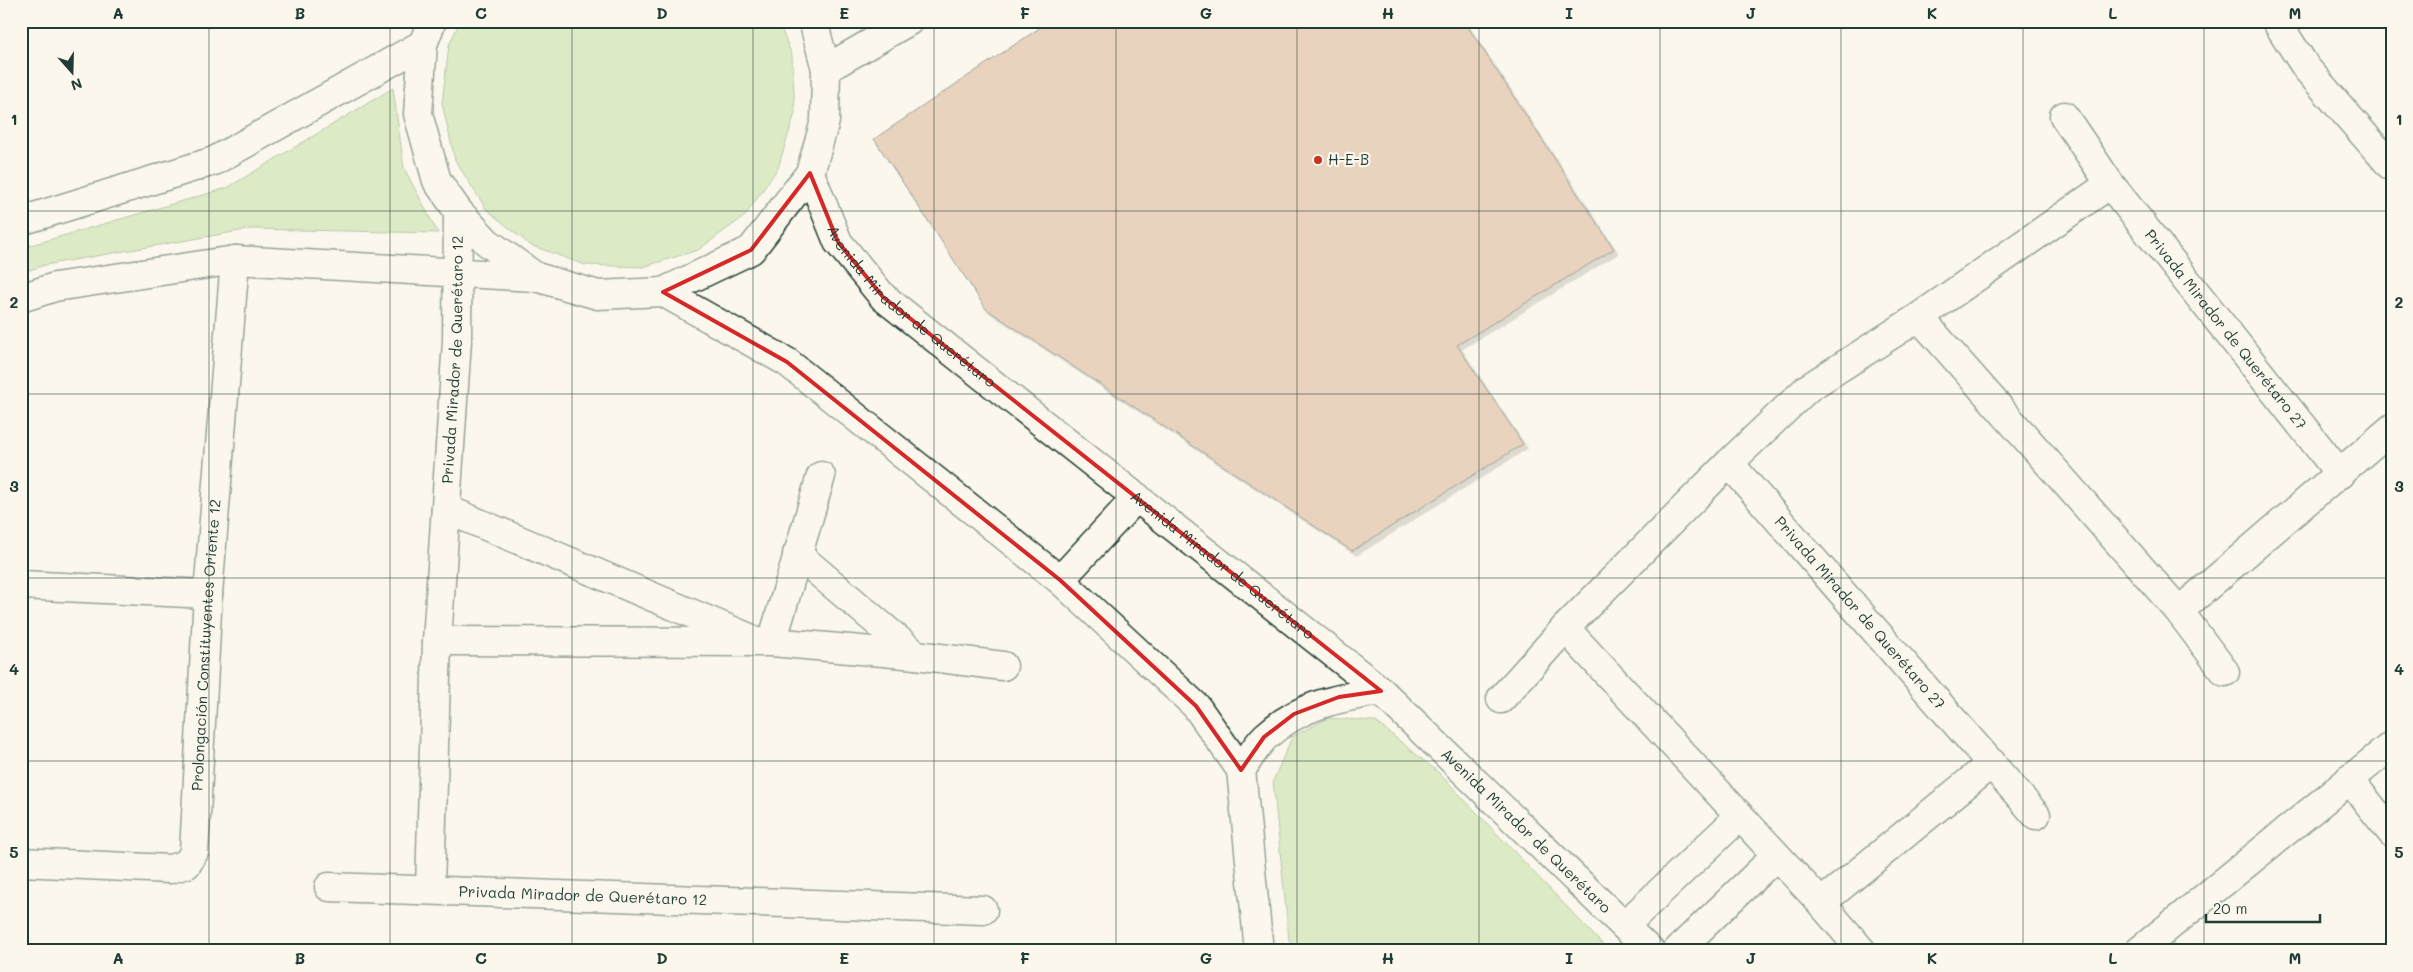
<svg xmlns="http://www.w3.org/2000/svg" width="2413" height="972" font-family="Mali,sans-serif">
<defs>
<filter id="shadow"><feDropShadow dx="4.5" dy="4.5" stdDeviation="0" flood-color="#0004"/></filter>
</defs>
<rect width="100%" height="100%" fill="#fbf7ec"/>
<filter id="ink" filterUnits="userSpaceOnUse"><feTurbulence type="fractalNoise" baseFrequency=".02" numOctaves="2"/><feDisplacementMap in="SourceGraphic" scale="10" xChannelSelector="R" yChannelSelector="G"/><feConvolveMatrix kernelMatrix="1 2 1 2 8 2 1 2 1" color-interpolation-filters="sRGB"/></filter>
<g filter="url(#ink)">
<g fill="#b5d994" stroke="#6a8b64">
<polygon points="460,21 778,21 792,55 795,113 778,168 745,216 698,250 643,267 585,265 530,245 486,209 455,160 442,103 449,45"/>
<polygon points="393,88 404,168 438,233 251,229 45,265 21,273 21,248 227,188"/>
<polygon points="1328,718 1375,721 1438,772 1609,951 1297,951 1289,940 1273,781 1292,737"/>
</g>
<polygon fill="#d4a786" stroke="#1f3d34" filter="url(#shadow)" points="1050,21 1464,21 1614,249 1457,345 1523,444 1352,551 986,309 874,139"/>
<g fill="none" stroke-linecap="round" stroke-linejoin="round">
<g stroke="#1f3d34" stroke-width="31">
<g id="minor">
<polyline points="432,21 423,44 418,114 437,181 458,211 487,242 536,277 598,295 663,292 751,250 810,173 825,121 826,69 813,21"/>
<polyline points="2276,21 2307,69 2392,167"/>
<polyline points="826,69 909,21"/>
<path id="s1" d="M2064,116L2110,184L2340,474"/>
<path id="s2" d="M810,173L838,242L883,297L1381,691L1650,951"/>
<polyline points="21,221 214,161 423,44"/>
<polyline points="663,292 787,362 1060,580 1196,706 1241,770 1259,951"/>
<polyline points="21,298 55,287 235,260 535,277"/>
<polyline points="1919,317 2179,611 2225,672"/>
<path id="s3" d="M1729,463L2036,815"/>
<polyline points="446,509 747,637"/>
<polyline points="797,554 916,655"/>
<polyline points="1060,580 1137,497"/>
<polyline points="21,585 208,594"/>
<polyline points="2179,611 2392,428"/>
<polyline points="1565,628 1821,903 1862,951"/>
<polyline points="437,641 772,642 916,655 1003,666"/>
<polyline points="772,642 821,476"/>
<polyline points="1501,699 1565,628 1729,463 1808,388 1919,317 2110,184"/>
<path d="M1241,770C1249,759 1256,745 1266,736C1300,705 1337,698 1381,691"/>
<polyline points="2349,779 2392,833"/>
<path id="s4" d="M21,862L170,869L187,864L194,852L208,594L235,260"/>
<path id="s5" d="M329,887L983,910"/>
<path id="s6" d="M430,889L437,641L457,341L458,211"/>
<polyline points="1821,903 1992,763"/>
<polyline points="1625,925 1740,816"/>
<polyline points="1677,951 1776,856"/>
<polyline points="2139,951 2392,745"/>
</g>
</g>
<use href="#minor" stroke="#fbf7ec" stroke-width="28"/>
</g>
</g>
<path d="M0 0H2413V972H0ZM810,173L838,242L883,297L1381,691L1339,697L1294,714L1264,737L1241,770L1196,706L1060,580L787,362L663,292L751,250Z" fill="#fbf7ec" fill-opacity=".55" fill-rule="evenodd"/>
<path fill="none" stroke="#d62828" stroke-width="4" stroke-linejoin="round" d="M810,173L838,242L883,297L1381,691L1339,697L1294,714L1264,737L1241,770L1196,706L1060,580L787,362L663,292L751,250Z"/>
<path fill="none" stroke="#1f3d34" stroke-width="1" stroke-opacity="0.55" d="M209,21V951M390,21V951M572,21V951M753,21V951M934,21V951M1116,21V951M1297,21V951M1479,21V951M1660,21V951M1841,21V951M2023,21V951M2204,21V951M21,211H2392M21,394H2392M21,578H2392M21,761H2392"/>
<circle fill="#c8321e" stroke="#fbf7ec" stroke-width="2" cx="1318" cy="160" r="5"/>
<g text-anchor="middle" stroke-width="4.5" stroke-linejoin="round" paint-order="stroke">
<g font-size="15" fill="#1f3d34" stroke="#fbf7ec" text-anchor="start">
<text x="1328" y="165">H-E-B</text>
</g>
<g font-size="15" fill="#1f3d34" stroke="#fbf7ec">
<text dy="5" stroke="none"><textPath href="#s2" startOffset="172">Avenida Mirador de Querétaro</textPath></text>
<text dy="5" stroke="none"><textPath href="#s1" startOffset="268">Privada Mirador de Querétaro 27</textPath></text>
<text dy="5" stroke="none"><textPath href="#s6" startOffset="530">Privada Mirador de Querétaro 12</textPath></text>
<text dy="5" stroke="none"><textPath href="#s2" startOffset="578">Avenida Mirador de Querétaro</textPath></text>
<text dy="5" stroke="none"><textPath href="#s3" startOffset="199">Privada Mirador de Querétaro 27</textPath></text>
<text dy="5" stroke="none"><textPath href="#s4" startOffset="388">Prolongación Constituyentes Oriente 12</textPath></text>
<text dy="5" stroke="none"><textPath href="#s2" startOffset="982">Avenida Mirador de Querétaro</textPath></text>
<text dy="5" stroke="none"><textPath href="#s5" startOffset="254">Privada Mirador de Querétaro 12</textPath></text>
</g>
</g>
<rect width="2413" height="972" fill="none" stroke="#fbf7ec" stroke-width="55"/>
<g transform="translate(72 72) rotate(160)" stroke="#fbf7ec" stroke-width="4" paint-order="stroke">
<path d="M0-4L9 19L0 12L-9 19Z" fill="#1f3d34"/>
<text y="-8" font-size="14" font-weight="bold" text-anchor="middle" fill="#1f3d34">N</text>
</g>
<path d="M2206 914v8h114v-8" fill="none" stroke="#1f3d34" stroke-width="2.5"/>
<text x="2213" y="914" font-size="15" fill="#1f3d34" stroke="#fbf7ec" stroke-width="4" paint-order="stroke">20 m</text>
<rect x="28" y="28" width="2358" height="916" fill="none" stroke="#1f3d34" stroke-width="2"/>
<g font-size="16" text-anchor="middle" font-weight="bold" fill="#1f3d34">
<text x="118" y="19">A</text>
<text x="300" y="19">B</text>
<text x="481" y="19">C</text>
<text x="662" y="19">D</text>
<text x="844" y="19">E</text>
<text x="1025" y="19">F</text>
<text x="1206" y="19">G</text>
<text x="1388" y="19">H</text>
<text x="1569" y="19">I</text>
<text x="1751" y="19">J</text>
<text x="1932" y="19">K</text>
<text x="2113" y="19">L</text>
<text x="2295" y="19">M</text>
<text x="14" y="125">1</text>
<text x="2399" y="125">1</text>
<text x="14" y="308">2</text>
<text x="2399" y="308">2</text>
<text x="14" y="492">3</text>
<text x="2399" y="492">3</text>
<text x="14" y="675">4</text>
<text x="2399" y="675">4</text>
<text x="14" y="858">5</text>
<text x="2399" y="858">5</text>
<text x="118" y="964">A</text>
<text x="300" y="964">B</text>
<text x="481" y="964">C</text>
<text x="662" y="964">D</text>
<text x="844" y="964">E</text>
<text x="1025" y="964">F</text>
<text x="1206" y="964">G</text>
<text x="1388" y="964">H</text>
<text x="1569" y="964">I</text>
<text x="1751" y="964">J</text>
<text x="1932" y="964">K</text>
<text x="2113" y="964">L</text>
<text x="2295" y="964">M</text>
</g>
</svg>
